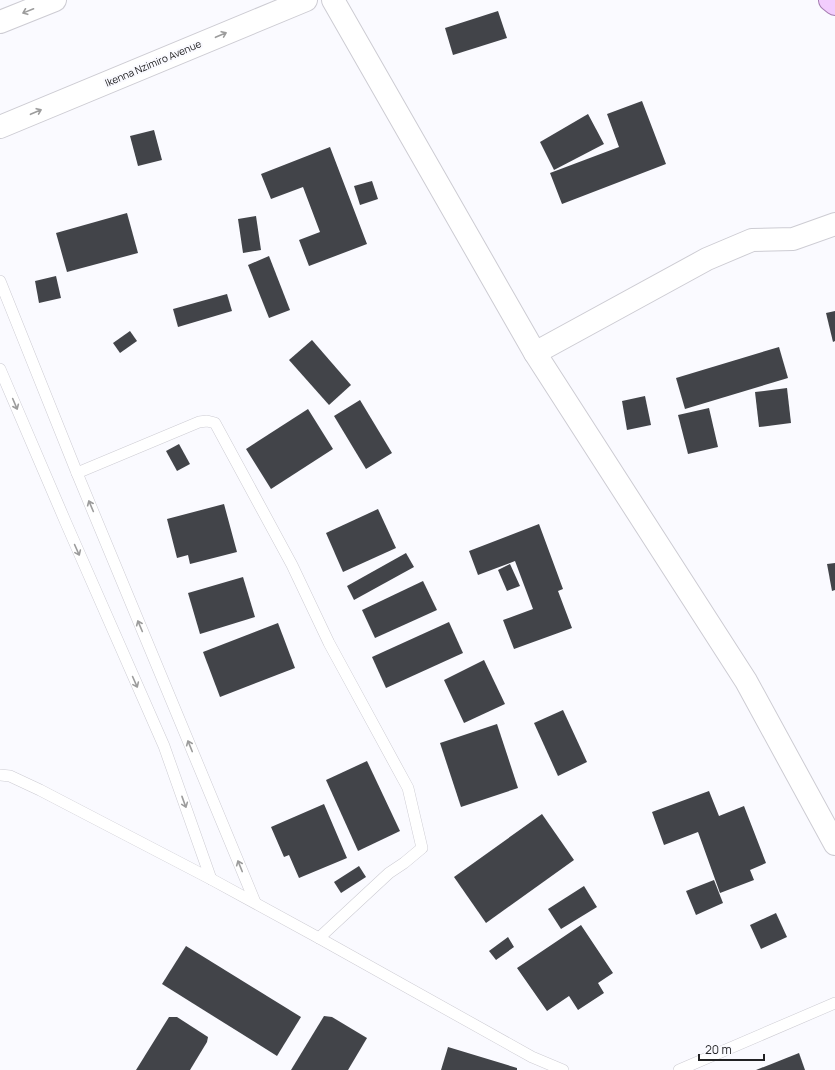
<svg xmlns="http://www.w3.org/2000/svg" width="835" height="1070" font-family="Manrope,sans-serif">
<rect width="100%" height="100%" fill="#fafaff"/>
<g fill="#424449">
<polygon points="498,11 507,38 453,55 445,28"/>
<polygon points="642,101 666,164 562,204 550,173 619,147 607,114"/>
<polygon points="588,114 604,144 554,170 540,142"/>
<polygon points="154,130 162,160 138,166 130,136"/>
<polygon points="330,147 367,244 309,266 299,240 320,232 303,187 271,199 261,174"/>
<polygon points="372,181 378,199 360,205 354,186"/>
<polygon points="127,213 138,253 67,272 56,233"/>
<polygon points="256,216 261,250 243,253 238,219"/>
<polygon points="269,256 290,310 269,318 248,265"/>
<polygon points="56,276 61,298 39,303 35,281"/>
<polygon points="227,294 232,311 178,327 173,309"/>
<polygon points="835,311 835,341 833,342 826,313"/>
<polygon points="130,331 137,341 120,353 113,343"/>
<polygon points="312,340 351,385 329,405 289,360"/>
<polygon points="779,347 788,378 685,409 676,378"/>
<polygon points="787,388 791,423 759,427 755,392"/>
<polygon points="645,396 651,425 627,430 622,401"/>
<polygon points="360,400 392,453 366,469 334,416"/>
<polygon points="709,408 718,447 688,454 678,415"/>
<polygon points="308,409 333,449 271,489 246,449"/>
<polygon points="179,444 190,464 177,471 166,451"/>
<polygon points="224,504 237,552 190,564 188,555 177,558 167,519"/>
<polygon points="378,509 396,548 343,572 326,533"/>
<polygon points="539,524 563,589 558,591 572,628 514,649 503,620 533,609 515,561 478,575 469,551"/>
<polygon points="406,553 414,567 354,600 347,586"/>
<polygon points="835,563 835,590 832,591 827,564"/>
<polygon points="510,564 520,586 507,591 498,570"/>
<polygon points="243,577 255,617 200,634 188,593"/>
<polygon points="423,581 437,610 375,638 362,610"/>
<polygon points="449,622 463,653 386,688 372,657"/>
<polygon points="278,623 295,668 220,697 203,652"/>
<polygon points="484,660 505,704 464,723 444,680"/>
<polygon points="563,710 587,762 558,776 534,723"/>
<polygon points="497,724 518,788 461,807 440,743"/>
<polygon points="367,761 400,831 358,851 326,780"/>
<polygon points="709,791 719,816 744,806 766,863 750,870 754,880 720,893 698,832 664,845 652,812"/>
<polygon points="324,804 347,858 299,878 289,855 284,857 271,827"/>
<polygon points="542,814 574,860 486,923 454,877"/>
<polygon points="359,866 366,877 341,893 334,882"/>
<polygon points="714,880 723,903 696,915 686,891"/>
<polygon points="584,886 597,907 561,929 548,909"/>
<polygon points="776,913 787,937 761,949 750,925"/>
<polygon points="581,925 613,973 598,983 604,993 578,1010 569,996 547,1011 517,968"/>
<polygon points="508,937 514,947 496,960 489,951"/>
<polygon points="186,946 301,1017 277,1056 162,984"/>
<polygon points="324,1016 332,1017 367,1038 348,1070 291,1070"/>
<polygon points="169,1017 177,1017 208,1037 207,1042 190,1070 136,1070"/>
<polygon points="448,1047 517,1068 517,1070 441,1070"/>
<polygon points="799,1053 805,1070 756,1070"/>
</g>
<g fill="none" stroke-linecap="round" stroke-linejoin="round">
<g stroke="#cdccd3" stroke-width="12">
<g id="lane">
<polyline points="0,281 77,473 255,902"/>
<polyline points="0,369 66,523 164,746 211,879"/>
<polyline points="77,473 199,422 207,421 215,423 292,565 329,643 408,788 422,848 404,863 389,873 319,938"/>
<polyline points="0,775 10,776 40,790 211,879 319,938 532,1057 563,1070"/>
<polyline points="679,1070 835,1003"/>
</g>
</g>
<g stroke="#cdccd3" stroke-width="24">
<g id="street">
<polyline points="333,0 535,353 746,681 835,844"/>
<polyline points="535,353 707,259 752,240 793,239 835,224"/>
</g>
</g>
<g stroke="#cdccd3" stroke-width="24">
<g id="secondary">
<polyline points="0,22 55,0"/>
<polyline points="0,127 306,0"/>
</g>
</g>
<g stroke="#a47bb0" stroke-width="24">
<polyline id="primary" points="830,0 835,4"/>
</g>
<use href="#lane" stroke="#fff" stroke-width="11"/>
<use href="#street" stroke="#fff" stroke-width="22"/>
<use href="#secondary" stroke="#fff" stroke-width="22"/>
<use href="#primary" stroke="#f2cdfd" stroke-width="22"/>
</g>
<defs><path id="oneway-shaft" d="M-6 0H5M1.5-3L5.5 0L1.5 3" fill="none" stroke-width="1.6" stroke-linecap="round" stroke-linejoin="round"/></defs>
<g stroke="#9c9c9c">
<use href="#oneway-shaft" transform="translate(28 11) rotate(158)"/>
<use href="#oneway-shaft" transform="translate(221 35) rotate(-23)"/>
<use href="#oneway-shaft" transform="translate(36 112) rotate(-23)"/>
<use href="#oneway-shaft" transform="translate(15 404) rotate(67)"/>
<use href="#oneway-shaft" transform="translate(91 506) rotate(-113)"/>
<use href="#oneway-shaft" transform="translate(77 550) rotate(66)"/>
<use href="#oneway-shaft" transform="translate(140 626) rotate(-113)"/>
<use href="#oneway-shaft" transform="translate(135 682) rotate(66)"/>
<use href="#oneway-shaft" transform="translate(190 746) rotate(-112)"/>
<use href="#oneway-shaft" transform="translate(184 802) rotate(70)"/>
<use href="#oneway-shaft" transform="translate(240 866) rotate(-112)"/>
</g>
<g text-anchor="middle" stroke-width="4" stroke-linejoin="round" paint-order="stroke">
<g font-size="10" fill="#222224" stroke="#fafaff">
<text transform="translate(153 63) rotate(-23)" y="4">Ikenna Nzimiro Avenue</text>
</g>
</g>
<path d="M699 1054v6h65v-6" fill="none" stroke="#222224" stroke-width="2"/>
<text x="705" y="1054" font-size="12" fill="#222224" stroke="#fafaff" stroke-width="3" paint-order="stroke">20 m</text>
</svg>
